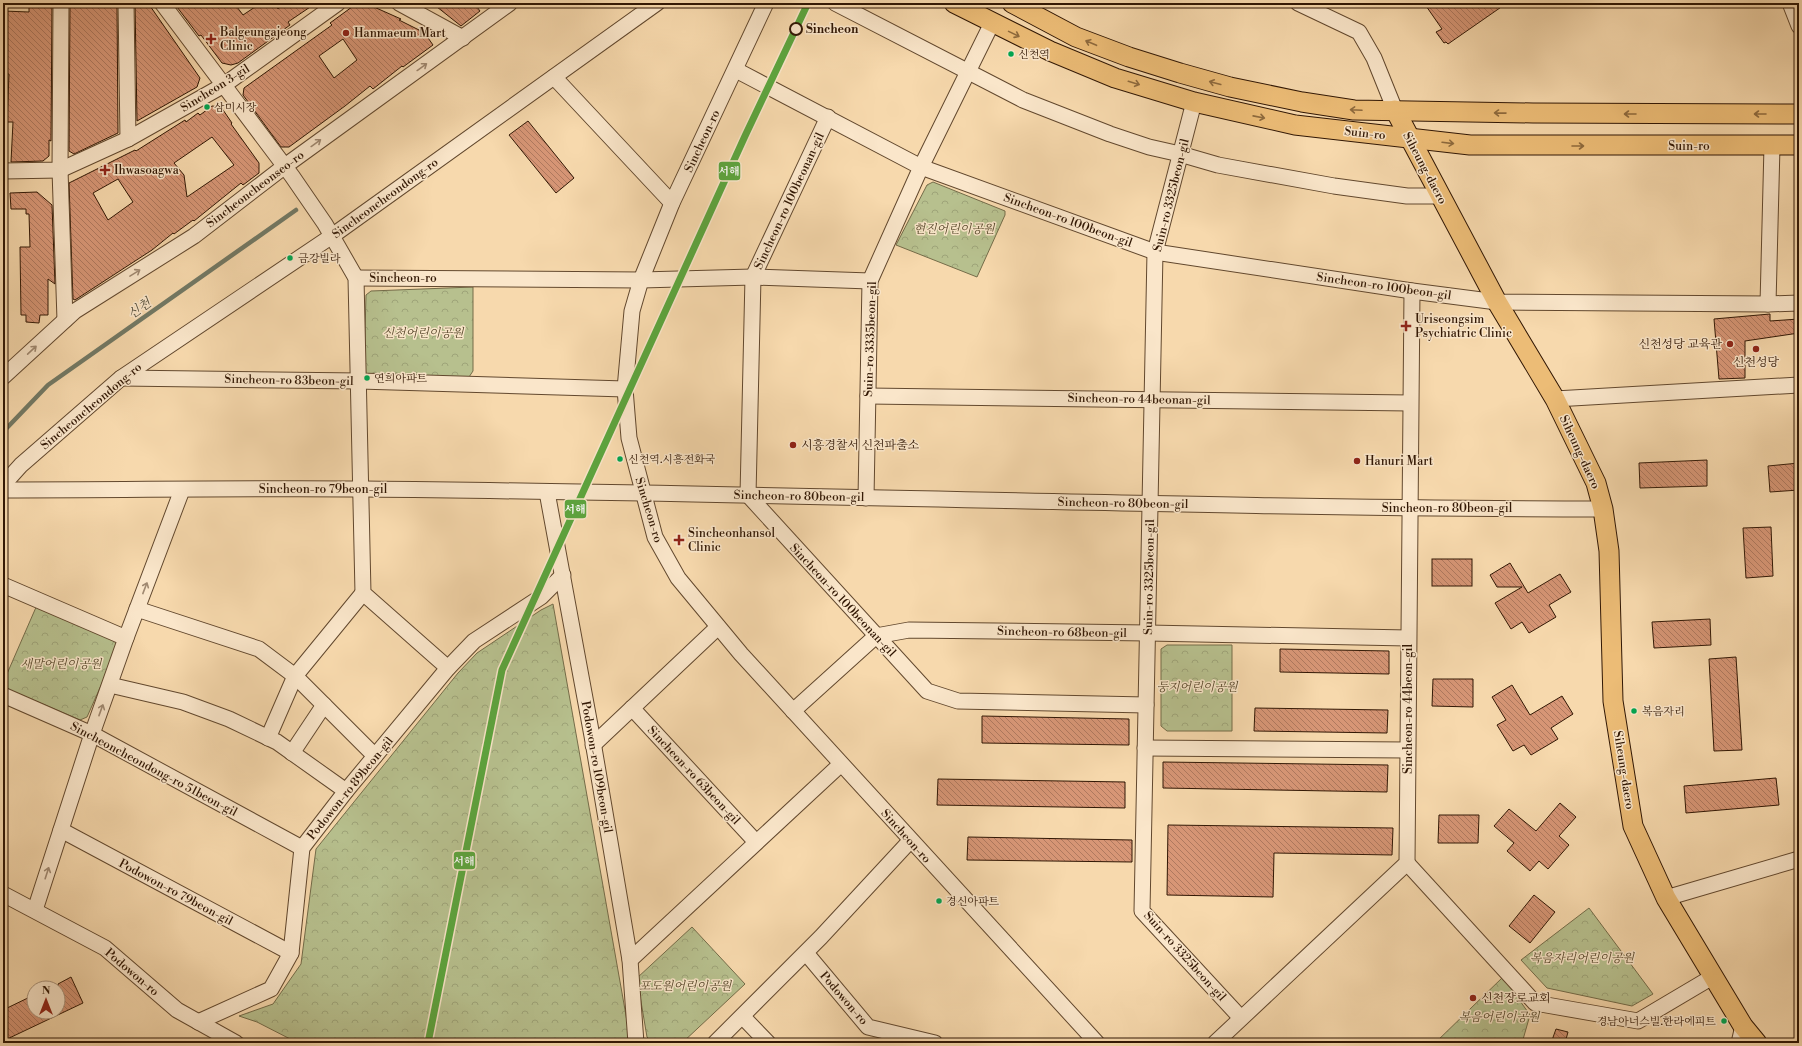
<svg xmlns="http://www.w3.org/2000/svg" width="1802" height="1046" font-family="'Libre Bodoni','Noto Serif KR',serif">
<defs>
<pattern id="park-crowns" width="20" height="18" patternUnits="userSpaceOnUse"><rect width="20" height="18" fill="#b7c08e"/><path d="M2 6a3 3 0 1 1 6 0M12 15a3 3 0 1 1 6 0" fill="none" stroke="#9ea479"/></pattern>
<pattern id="building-back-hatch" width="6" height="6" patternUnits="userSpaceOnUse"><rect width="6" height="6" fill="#d79676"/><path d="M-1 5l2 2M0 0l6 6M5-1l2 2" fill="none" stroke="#af795f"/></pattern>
</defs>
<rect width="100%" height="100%" fill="#f7d9ad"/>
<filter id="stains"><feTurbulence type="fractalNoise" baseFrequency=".005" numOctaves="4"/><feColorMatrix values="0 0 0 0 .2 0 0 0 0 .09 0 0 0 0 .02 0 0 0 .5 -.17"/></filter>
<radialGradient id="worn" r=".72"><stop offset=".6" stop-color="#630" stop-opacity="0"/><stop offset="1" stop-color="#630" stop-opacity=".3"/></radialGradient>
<g fill="url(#park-crowns)" stroke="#746c49">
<polygon points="933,182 1005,211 1005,215 977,277 896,245 927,185"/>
<polygon points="473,287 473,371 469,377 369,378 364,372 366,295 371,291"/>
<polygon points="553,604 630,1038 627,1043 298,1043 257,1022 239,1016 273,1004 301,964 316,849 458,673 477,653 541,610"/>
<polygon points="37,605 117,639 119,645 87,717 80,720 3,687 3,683"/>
<polygon points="1167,645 1232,645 1232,731 1167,731 1161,726 1161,649"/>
<polygon points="1589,908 1653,994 1632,1006 1547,988 1521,960"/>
<polygon points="692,927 745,984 682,1043 653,1043 647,1037 637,978"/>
<polygon points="1503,977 1530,1015 1522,1043 1435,1043"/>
</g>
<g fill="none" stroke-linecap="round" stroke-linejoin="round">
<polyline stroke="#727965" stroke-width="4.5" points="3,432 48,385 296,210"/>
</g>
<g fill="url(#building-back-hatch)" stroke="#311704" fill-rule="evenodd">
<polygon points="29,3 52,3 51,141 49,140 49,156 43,161 11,162 13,122 7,122 9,74 3,74 3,11 29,12"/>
<polygon points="70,3 88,3 88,6 117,7 118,133 74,154 69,151"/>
<polygon points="135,3 148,3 200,78 197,87 137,121"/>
<polygon points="174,3 234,3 243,15 261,3 274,3 278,9 285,3 316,3 288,22 290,25 238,63 231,65 222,63 201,35 199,36"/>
<path d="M365,3L401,19L399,20L419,30L422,35H426L433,45L403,67L402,66L373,89L370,86L345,106L289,147H281L243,95L244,88L332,25L330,23L356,4ZM343,39L357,60L334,78L319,56Z"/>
<polygon points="432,3 474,3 480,11 461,26"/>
<polygon points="1424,3 1507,3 1448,44 1446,42 1444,43 1436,32 1442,29"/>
<path d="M212,106L221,107L232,123L231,124L259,163V173L243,185L241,183L194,221L193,220L174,234L173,233L152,250L75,300L73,299L69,183L135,150L136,151L185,120L186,122L198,113L200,115ZM212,137L234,165L187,197L184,175L174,163ZM118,179L133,202L108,220L93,193Z"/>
<polygon points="528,121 574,178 556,193 509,135"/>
<polygon points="37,192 52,205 55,284 48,279 48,315 40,315 39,323 26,322 26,315 21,315 20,247 30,247 29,214 26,214 26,209 11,209 10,193"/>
<polygon points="1770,314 1770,321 1799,319 1799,333 1745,341 1745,378 1719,379 1714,319"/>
<polygon points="1707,460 1707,486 1640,488 1639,463"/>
<polygon points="1799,463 1799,490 1770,492 1768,466"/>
<polygon points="1771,527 1773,576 1746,578 1743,528"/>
<rect x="1432" y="559" width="40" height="27"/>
<polygon points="1510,563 1528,593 1560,574 1571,592 1549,605 1556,617 1529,633 1522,622 1511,629 1495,603 1522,587 1497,587 1490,575"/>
<polygon points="1710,619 1711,645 1654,648 1652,622"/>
<polygon points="1280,649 1389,651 1389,674 1280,672"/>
<polygon points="1736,657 1742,750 1714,751 1709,659"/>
<polygon points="1433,679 1473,679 1473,707 1432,706"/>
<polygon points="1512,685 1530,715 1562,696 1573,714 1551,728 1558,739 1531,755 1524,745 1513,751 1497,725 1506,720 1492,697"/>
<polygon points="1255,708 1388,710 1387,733 1254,731"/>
<polygon points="982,716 1129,719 1129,745 982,743"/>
<polygon points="1163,762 1388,765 1387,792 1163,788"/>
<polygon points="1776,778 1779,805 1686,813 1684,786"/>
<polygon points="938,779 1125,782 1125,808 937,805"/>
<polygon points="1560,803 1576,817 1559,836 1569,845 1548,869 1539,861 1530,871 1507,851 1514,843 1494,826 1509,809 1536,831"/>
<polygon points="1439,815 1479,815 1478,843 1438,843"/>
<polygon points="1168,825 1393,828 1392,855 1274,853 1273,897 1167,895"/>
<polygon points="968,837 1132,840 1132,862 967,860"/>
<polygon points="1534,895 1555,912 1530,943 1509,926"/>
<polygon points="71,977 83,1003 3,1041 3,1010 34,995 34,1012 58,1012 58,984"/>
<polygon points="1556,1029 1568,1032 1565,1043 1551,1043"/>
</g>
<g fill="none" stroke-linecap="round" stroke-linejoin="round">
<g stroke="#62482e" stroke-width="17">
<g id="minor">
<polyline points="61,3 60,170 65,320"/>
<polyline points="126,3 128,139"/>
<polyline points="162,3 292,176 325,224 356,278 363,593 448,668"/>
<polyline points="399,3 463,38"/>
<polyline points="766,3 672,203 641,280 632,311 625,389 629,438 655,537 678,578 741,654 1097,1043"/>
<polyline points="835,3 1023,100 1110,134 1149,147 1180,154 1218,165 1334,186 1407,196 1440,196"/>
<polyline points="1298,3 1359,32 1374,58 1395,110"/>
<polyline points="1790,3 1799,26"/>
<polyline points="736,70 921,167 1155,252 1412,291 1497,302 1768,304 1772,146"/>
<polyline points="554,77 672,203"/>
<polyline points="1194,102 1155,252 1142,911 1241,1018"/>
<polyline points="828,117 753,277 748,495 927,691 958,701 1146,705"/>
<polyline points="3,171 60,170 128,139 224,85 338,3"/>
<polyline points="356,278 641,280 753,277 870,281"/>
<polyline points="1768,304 1799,303"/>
<polyline points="3,377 75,311 194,236 285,166 510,3"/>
<polyline points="121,378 359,381 625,389"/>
<polyline points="868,396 1410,403"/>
<polyline points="1555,399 1799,385"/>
<polyline points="3,485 21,465 121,378 332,236 657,3"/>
<path d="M3,490C124,490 244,488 365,489C778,493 1190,508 1603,509"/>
<polyline points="547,492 592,736 630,960 636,1043"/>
<polyline points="866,498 870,281 921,167 992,23"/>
<polyline points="3,585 126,638"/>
<polyline points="137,609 259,649 295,676 375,756"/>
<polyline points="110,685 183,702 229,719 277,742 346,791"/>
<polyline points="3,695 92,734 302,848"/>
<polyline points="632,708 756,842"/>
<polyline points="793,711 876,636 909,630 1148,633 1408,638"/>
<polyline points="268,738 295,676 363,593"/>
<polyline points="593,745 718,627"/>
<polyline points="1145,748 1407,750"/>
<polyline points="292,753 324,705"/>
<polyline points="61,830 291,953"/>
<polyline points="1407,863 1535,1003 1638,1021 1714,976"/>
<polyline points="3,894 105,948 177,1010 236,1043"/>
<polyline points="1666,898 1799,859"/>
<polyline points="35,910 92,734 126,638 182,490"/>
<polyline points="806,953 868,1027 935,1043"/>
<polyline points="630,960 841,764"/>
<polyline points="743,1017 768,1043"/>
<polyline points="198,1022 271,989 291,953 302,848 346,791 448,668 474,641 541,597 563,575"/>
<polyline points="715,1043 821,937 910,841"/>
<polyline points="1215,1043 1407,863 1412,291"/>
<polyline points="1739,1043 1743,1026"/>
</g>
</g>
<g stroke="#311704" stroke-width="21">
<g id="major">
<polyline points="954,3 1050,51 1115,78 1194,102 1295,125 1470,145 1799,145"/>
<polyline points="1012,3 1076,37 1129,57 1180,73 1230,87 1302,102 1354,110 1533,113 1799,114"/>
<polyline points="1395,110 1497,302 1555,399 1596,483 1603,509 1609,551 1613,701 1633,826 1666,898 1743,1026 1757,1043"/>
</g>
</g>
<use href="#minor" stroke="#fae6ca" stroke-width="15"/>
<use href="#major" stroke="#ecbc76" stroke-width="19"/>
<g stroke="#fae6ca" stroke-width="10">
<polyline id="rail-1" points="428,1043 502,670 745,136 808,3"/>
</g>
<use href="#rail-1" stroke="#5ca53e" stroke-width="7"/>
</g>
<defs><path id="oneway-shaft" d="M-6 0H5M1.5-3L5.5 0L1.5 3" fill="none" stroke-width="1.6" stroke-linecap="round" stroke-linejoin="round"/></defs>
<g stroke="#8e6a3d">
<use href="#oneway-shaft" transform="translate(1014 34) rotate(26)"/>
<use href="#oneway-shaft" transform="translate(1091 43) rotate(-157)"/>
<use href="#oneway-shaft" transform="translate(1134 83) rotate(17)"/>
<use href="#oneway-shaft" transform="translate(1215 83) rotate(-165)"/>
<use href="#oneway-shaft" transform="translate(1356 110) rotate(-177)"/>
<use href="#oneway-shaft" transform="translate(1500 113) rotate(-179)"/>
<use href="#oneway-shaft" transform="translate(1630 114) rotate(-180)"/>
<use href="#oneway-shaft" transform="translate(1760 114) rotate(-180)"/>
<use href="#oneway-shaft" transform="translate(1259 117) rotate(11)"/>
<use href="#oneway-shaft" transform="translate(1448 143) rotate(7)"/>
<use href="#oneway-shaft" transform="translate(1578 146)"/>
</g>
<g stroke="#a08971">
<use href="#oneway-shaft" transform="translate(422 67) rotate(-36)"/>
<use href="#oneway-shaft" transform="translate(316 143) rotate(-36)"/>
<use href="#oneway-shaft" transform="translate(135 273) rotate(-32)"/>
<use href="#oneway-shaft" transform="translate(32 350) rotate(-43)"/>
<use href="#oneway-shaft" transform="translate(145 588) rotate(-69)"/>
<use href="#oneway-shaft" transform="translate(101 710) rotate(-70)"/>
<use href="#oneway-shaft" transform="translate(47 873) rotate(-72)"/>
</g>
<circle fill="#fae6ca" stroke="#311704" stroke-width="2" cx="796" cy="29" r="6"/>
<g fill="#8f2418" stroke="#fae6ca" stroke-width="1.5">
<circle cx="346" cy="33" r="4"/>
<path d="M209 33h4v4h4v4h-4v4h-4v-4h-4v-4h4z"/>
<path d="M103 164h4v4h4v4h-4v4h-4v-4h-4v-4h4z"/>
<path d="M1404 320h4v4h4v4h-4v4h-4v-4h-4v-4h4z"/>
<circle cx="1730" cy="344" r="4"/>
<circle cx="1756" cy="349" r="4"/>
<circle cx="793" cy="445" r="4"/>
<circle cx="1357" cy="461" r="4"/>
<path d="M677 534h4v4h4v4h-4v4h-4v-4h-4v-4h4z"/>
<circle cx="1473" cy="998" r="4"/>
</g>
<g fill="#00a651" stroke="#fae6ca" stroke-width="1.5">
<circle cx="1011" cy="54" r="3.5"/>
<circle cx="207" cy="107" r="3.5"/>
<circle cx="290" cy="258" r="3.5"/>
<circle cx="367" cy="378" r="3.5"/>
<circle cx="620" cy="459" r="3.5"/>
<circle cx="1634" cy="711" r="3.5"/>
<circle cx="939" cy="901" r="3.5"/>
<circle cx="1724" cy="1021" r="3.5"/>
</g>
<g text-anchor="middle" stroke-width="3" stroke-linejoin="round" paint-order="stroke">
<g font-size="11" fill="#311704" stroke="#fae6ca" text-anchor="start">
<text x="1018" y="58">신천역</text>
<text x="214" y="111">삼미시장</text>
<text x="298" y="262">금강빌라</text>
<text x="374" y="382">연희아파트</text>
<text x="628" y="463">신천역.시흥전화국</text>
<text x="1642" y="715">복음자리</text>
<text x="946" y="905">경신아파트</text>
<text x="1716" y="1025" text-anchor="end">경남아너스빌.한라에피트</text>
</g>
<g font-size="12" font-weight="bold" fill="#311704" stroke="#fae6ca" text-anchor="start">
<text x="806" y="33">Sincheon</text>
</g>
<g font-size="12" fill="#311704" stroke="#fae6ca" text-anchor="start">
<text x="220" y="36">Balgeungajeong<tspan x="220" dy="14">Clinic</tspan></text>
<text x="354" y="37">Hanmaeum Mart</text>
<text x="114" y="174">Ihwasoagwa</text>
<text x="1415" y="323">Uriseongsim<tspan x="1415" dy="14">Psychiatric Clinic</tspan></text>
<text x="1722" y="348" text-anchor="end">신천성당 교육관</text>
<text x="1756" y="366" text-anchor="middle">신천성당</text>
<text x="801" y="449">시흥경찰서 신천파출소</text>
<text x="1365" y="465">Hanuri Mart</text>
<text x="688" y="537">Sincheonhansol<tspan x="688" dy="14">Clinic</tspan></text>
<text x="1481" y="1002">신천장로교회</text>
</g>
<g font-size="12" fill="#311704" stroke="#fae6ca">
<text transform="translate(215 88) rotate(-32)" y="4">Sincheon 3-gil</text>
<text transform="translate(1365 133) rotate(6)" y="4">Suin-ro</text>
<text transform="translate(702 141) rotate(-65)" y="4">Sincheon-ro</text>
<text x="1689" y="150">Suin-ro</text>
<text transform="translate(1425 168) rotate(62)" y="4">Siheung-daero</text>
<text transform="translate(255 189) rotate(-37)" y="4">Sincheoncheonseo-ro</text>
<text transform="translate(1171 195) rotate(-76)" y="4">Suin-ro 3325beon-gil</text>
<text transform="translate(385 198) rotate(-36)" y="4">Sincheoncheondong-ro</text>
<text transform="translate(789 201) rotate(-65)" y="4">Sincheon-ro 100beonan-gil</text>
<text transform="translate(1068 220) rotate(20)" y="4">Sincheon-ro 100beon-gil</text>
<text x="403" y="282">Sincheon-ro</text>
<text transform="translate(1384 286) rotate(8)" y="4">Sincheon-ro 100beon-gil</text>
<text transform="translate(870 339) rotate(-88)" y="4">Suin-ro 3335beon-gil</text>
<text transform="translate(289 380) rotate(1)" y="4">Sincheon-ro 83beon-gil</text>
<text transform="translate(1139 399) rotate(1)" y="4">Sincheon-ro 44beonan-gil</text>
<text transform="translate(91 406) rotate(-40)" y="4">Sincheoncheondong-ro</text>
<text transform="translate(1580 452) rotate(65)" y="4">Siheung-daero</text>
<text x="323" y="493">Sincheon-ro 79beon-gil</text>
<text transform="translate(799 496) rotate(1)" y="4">Sincheon-ro 80beon-gil</text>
<text transform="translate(1123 503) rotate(1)" y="4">Sincheon-ro 80beon-gil</text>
<text x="1447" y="512">Sincheon-ro 80beon-gil</text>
<text transform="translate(649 510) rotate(73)" y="4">Sincheon-ro</text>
<text transform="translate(1149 577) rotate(-89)" y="4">Suin-ro 3325beon-gil</text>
<text transform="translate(843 600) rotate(47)" y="4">Sincheon-ro 100beonan-gil</text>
<text transform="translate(1062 632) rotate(1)" y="4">Sincheon-ro 68beon-gil</text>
<text transform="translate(1408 709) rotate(-90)" y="4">Sincheon-ro 44beon-gil</text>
<text transform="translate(597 767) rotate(80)" y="4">Podowon-ro 109beon-gil</text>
<text transform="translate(154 769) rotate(28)" y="4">Sincheoncheondong-ro 51beon-gil</text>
<text transform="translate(1624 770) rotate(81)" y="4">Siheung-daero</text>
<text transform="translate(694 775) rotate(47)" y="4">Sincheon-ro 63beon-gil</text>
<text transform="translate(350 788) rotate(-51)" y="4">Podowon-ro 89beon-gil</text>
<text transform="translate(906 836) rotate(48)" y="4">Sincheon-ro</text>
<text transform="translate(176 892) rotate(28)" y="4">Podowon-ro 79beon-gil</text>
<text transform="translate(1185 956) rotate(48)" y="4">Suin-ro 3325beon-gil</text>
<text transform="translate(132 972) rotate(40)" y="4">Podowon-ro</text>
<text transform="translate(844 998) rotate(49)" y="4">Podowon-ro</text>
</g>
<g font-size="12" font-style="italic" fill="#594a2d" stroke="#fae6ca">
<text x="954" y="233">현진어린이공원</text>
<text x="423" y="337">신천어린이공원</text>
<text x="61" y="668">새말어린이공원</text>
<text x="1197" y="691">둥지어린이공원</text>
<text x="1582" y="962">복음자리어린이공원</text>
<text x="685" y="990">포도원어린이공원</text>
<text x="1499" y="1021">복음어린이공원</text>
</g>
<g font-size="13" font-style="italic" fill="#57503c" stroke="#fae6ca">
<text transform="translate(139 308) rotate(-35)" y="5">신천</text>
</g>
</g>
<g stroke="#fae6ca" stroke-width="1.5">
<rect x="718" y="161" width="23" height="20" rx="4" fill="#5ca53e"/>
<rect x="564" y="499" width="23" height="20" rx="4" fill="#5ca53e"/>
<rect x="453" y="851" width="23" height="19" rx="4" fill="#5ca53e"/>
</g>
<g font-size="11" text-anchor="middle" font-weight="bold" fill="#fff">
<text x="729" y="175">서해</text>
<text x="575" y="513">서해</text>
<text x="464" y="865">서해</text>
</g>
<rect width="1802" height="1046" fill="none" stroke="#f7d9ad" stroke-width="16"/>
<rect x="4" y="4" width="1794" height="1038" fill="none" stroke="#311704" stroke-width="2"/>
<rect x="8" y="8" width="1786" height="1030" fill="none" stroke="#311704"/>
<g transform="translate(46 1000)"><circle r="19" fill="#fae6ca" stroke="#aa937b"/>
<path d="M0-3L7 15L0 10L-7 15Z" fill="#8f2418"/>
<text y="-6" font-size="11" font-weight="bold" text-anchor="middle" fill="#311704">N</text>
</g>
<rect width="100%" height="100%" filter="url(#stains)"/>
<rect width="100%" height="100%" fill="url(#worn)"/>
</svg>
